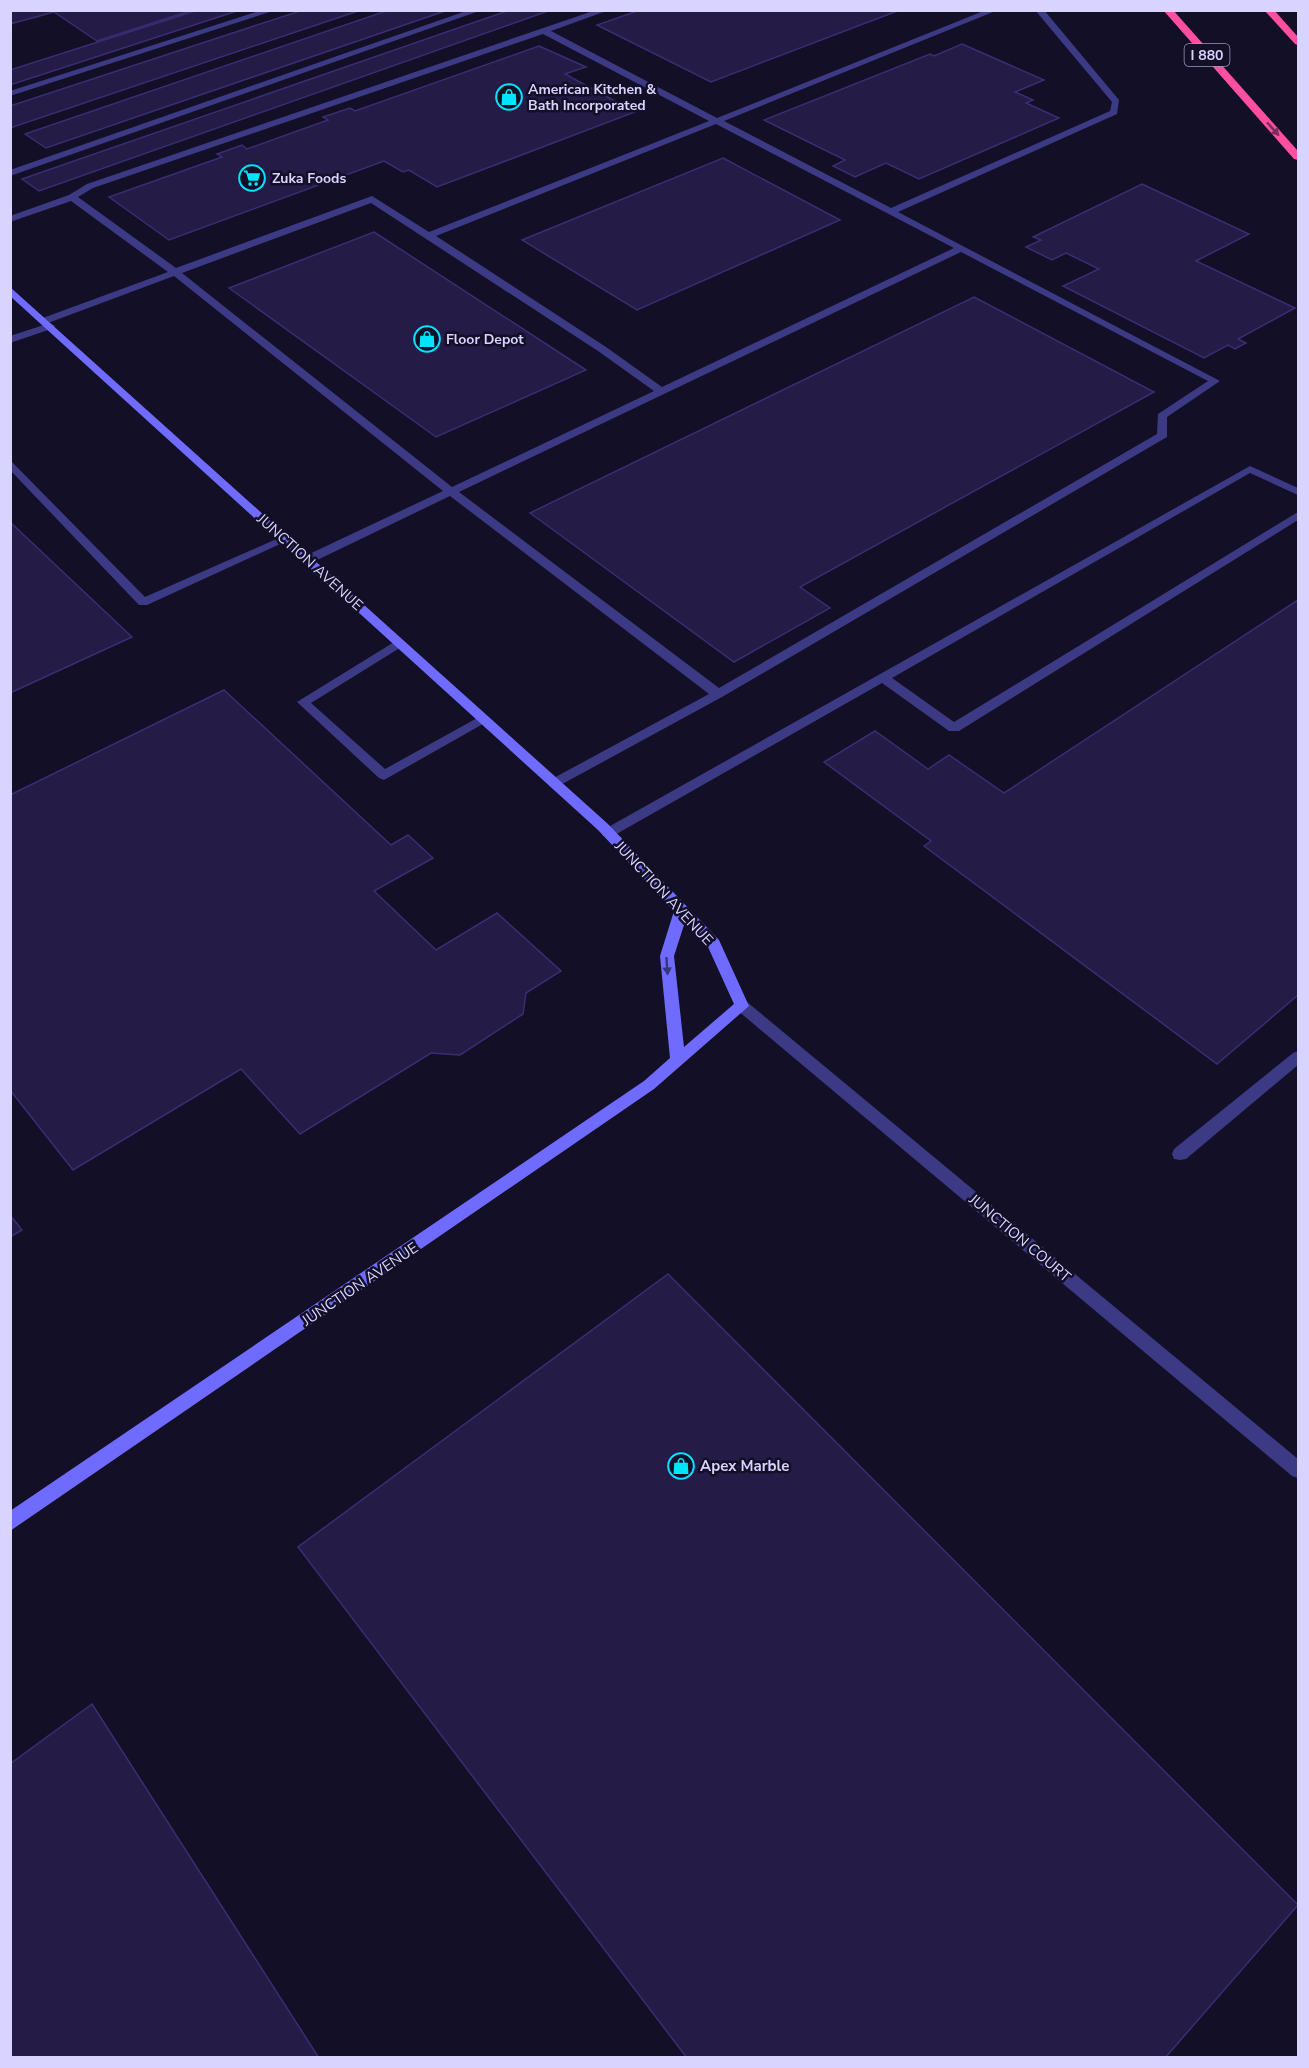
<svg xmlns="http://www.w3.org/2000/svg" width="1309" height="2068" font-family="'Nunito Sans',sans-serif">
<rect width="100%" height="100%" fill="#130f26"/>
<g fill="#241b47" stroke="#3b2d73" stroke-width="1.5">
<polygon points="10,10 193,10 97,41 54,12 10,24"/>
<polygon points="198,10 240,10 10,85 10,70"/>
<polygon points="303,10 361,10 10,128 10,106"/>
<polygon points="389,10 448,10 46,148 25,134"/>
<polygon points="510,10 551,10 39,191 22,179"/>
<polygon points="640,10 900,10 711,82 597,25"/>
<polygon points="962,44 1044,80 1015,92 1033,100 1026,103 1059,118 919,179 886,163 855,177 833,166 845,160 764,120 930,54 934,56"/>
<polygon points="539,46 586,67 565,74 635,112 437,187 409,170 403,172 384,161 169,240 109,197 222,157 217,154 242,145 247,149 328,120 323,117 350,108 355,111"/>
<polygon points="723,158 840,220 637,310 522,240"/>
<polygon points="1142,184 1249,234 1196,261 1295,308 1238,339 1246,343 1235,349 1228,345 1204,358 1063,286 1099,269 1066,253 1052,260 1026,247 1041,240 1033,237"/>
<polygon points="374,232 586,370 436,437 229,288"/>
<polygon points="974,297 1154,392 800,587 830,608 734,662 530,513"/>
<polygon points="10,522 132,637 10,693"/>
<polygon points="1298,600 1298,995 1217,1064 924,846 931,841 824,762 875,731 928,769 949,755 1004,793"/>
<polygon points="224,690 391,845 408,835 433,858 374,891 436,950 497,913 561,971 526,993 523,1014 460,1055 431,1053 300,1134 241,1069 73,1170 10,1090 10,795"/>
<polygon points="10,1215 22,1230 10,1237"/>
<polygon points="668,1274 1298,1905 1165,2058 687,2058 298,1547"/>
<polygon points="92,1704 319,2058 10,2058 10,1764"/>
</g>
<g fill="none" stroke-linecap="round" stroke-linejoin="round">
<g fill="#3d3a85" fill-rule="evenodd">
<polygon points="262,10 276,10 10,96 10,91"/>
<polygon points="469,10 482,10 10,176 10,170"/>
<path d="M596,10H609L551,31L717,118L986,10H998L724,121L891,208L1110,111L1112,102L1035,10H1044L1119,100L1117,114L898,212L1220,381L1167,417V437L722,697L555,788L548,783L550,780L709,694L450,496L311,563H303V557L443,491L174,276L48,323H40V319L168,272L71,201L10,222V216L69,195L87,184ZM543,34L709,121L429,232L372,196L176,268L78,197L93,188ZM716,124L954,248L662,387L606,347L436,236ZM371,203L598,351L654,391L452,487L182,273ZM961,252L1208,381L1158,414L1157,434L719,688L459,492Z"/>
<polygon points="50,323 55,326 54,328 10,343 10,336"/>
<polygon points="10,460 145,597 281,537 289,537 291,539 147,605 139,605 10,470"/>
<polygon points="1250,466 1298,488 1298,495 1250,473 892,678 954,722 1298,512 1298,520 959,731 949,731 882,683 613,836 603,836 601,833 603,830"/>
<polygon points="399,639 405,643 403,646 311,703 385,769 479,717 489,717 490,720 384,780 379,778 297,702"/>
<polygon points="1298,1051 1298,1065 1186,1159 1180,1160 1174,1159 1172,1154 1174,1149 1293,1053"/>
</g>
<polygon fill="#3d3a85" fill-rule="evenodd" points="742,1000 747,1002 1298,1459 1298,1478 1292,1476 737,1010 735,1006 737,1002"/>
<path fill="#6f6bff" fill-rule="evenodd" d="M10,287L608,824L719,940L749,1006L654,1089L10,1531V1511L644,1081L670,1058L660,956L674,911L598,830L10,296ZM685,922L708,947L734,1004L684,1047L674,956Z"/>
<g fill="#ff4fa3" fill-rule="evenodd">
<polygon points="1163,10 1173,10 1298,151 1298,160 1294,159"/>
<polygon points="1264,10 1274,10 1298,37 1298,45 1295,44"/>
</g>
</g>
<defs><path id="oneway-solid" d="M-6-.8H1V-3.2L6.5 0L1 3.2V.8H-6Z" transform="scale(1.5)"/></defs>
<use fill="#7d2c5e" href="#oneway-solid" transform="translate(1273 129) rotate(48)"/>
<use fill="#38347d" href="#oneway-solid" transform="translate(667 966) rotate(86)"/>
<defs>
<g id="shop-ring" transform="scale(1.35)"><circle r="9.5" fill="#130f26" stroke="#00e5ff" stroke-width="1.5"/><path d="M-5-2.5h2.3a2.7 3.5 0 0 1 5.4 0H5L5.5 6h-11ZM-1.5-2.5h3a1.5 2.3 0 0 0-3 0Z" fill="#00e5ff"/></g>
<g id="supermarket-ring" transform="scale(1.35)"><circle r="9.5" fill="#130f26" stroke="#00e5ff" stroke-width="1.5"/><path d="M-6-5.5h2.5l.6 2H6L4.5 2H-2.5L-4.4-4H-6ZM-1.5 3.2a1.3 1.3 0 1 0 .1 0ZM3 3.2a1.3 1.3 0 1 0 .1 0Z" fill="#00e5ff"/></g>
</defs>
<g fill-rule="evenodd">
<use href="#shop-ring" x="509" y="97"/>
<use href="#supermarket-ring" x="252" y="178"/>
<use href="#shop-ring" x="427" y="339"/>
<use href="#shop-ring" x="681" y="1466"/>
</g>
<g text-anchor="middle" stroke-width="5" stroke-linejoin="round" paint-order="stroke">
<rect fill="#130f26" stroke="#9e99be" stroke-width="1.5" x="1184.5" y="44" width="45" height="22" rx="4.5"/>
<g font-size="14" font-weight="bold" fill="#d9d4ff">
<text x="1207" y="60">I 880</text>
</g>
<g font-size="14" font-weight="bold" fill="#d9d4ff" stroke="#130f26" text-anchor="start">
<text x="528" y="94">American Kitchen &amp;<tspan x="528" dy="16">Bath Incorporated</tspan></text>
<text x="272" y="183">Zuka Foods</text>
<text x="446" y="344">Floor Depot</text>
</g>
<g font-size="15" fill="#d9d4ff" stroke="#130f26">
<text transform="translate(310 562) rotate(42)" y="5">JUNCTION AVENUE</text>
<text transform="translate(664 893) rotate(47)" y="5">JUNCTION AVENUE</text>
<text transform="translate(1020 1238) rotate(40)" y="5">JUNCTION COURT</text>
<text transform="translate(360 1284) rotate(-34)" y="5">JUNCTION AVENUE</text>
</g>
<g font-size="15" font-weight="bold" fill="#d9d4ff" stroke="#130f26" text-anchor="start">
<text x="700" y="1471">Apex Marble</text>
</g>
</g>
<rect width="1309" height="2068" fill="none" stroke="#d9d4ff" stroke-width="24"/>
</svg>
